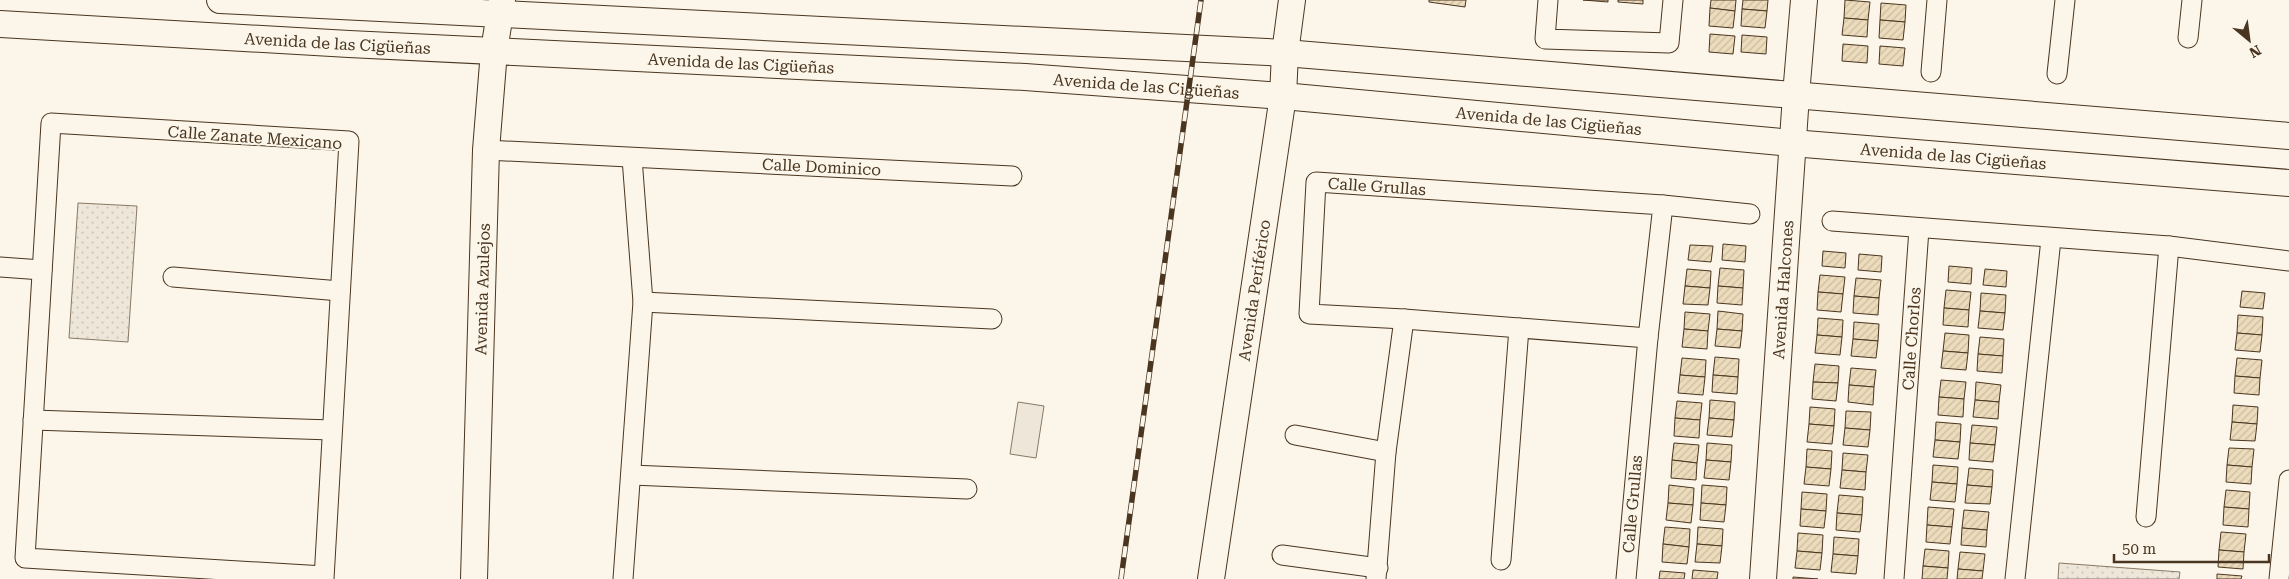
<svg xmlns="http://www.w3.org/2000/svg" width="2289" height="579" font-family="'Roboto Serif',serif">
<defs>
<pattern id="grass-dots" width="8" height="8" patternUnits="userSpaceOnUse" patternTransform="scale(1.25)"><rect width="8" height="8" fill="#ede6d9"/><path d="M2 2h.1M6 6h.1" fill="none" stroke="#cdc6ba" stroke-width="1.8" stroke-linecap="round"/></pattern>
<pattern id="building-hatch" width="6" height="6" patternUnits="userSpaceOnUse" patternTransform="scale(1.25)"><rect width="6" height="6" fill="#ecdcbc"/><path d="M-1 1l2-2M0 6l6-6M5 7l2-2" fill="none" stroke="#ccbda1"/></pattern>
</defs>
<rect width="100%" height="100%" fill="#fbf6e9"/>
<g fill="url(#grass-dots)" stroke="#887966">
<polygon points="78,203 137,206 128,342 69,338"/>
<polygon points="2059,563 2180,572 2179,579 2058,579"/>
</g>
<polygon fill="#ede6d9" stroke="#887966" points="1018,402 1044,406 1036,458 1010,454"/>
<g fill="url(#building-hatch)" stroke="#4a3520">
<polygon points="1429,0 1466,0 1465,7 1429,2"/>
<polygon points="1583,0 1608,0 1608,2"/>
<polygon points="1618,0 1643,0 1643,4 1618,2"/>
<polygon points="1711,0 1736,0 1735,11 1710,8"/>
<polygon points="1743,0 1768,0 1767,11 1742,9"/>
<polygon points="1845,0 1870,2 1868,20 1844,18"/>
<polygon points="1881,3 1906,5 1905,22 1880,20"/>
<polygon points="1710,8 1735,11 1733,28 1709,26"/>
<polygon points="1742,9 1767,11 1765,28 1741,26"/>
<polygon points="1844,18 1868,20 1867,37 1842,35"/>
<polygon points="1880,20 1905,22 1903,40 1879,38"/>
<polygon points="1710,34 1735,36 1733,54 1709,52"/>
<polygon points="1742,35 1767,37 1766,54 1741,52"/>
<polygon points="1843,44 1868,46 1867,63 1842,61"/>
<polygon points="1880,46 1905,48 1903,66 1879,64"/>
<polygon points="1723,244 1746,246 1745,262 1722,260"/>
<polygon points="1690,245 1713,246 1711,262 1688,260"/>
<polygon points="1823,251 1846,253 1845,268 1822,266"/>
<polygon points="1859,254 1882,256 1881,272 1858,270"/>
<polygon points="1949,266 1972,268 1971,284 1948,282"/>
<polygon points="1720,268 1744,270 1743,288 1718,286"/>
<polygon points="1687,269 1711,271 1710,288 1685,286"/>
<polygon points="1985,269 2007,271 2006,287 1983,285"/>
<polygon points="1820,275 1845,277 1843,294 1818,292"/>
<polygon points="1856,278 1881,280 1879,298 1854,296"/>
<polygon points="1685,286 1710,288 1708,305 1683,304"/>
<polygon points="1718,286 1743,288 1742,305 1717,303"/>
<polygon points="1946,290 1971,292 1969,310 1944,308"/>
<polygon points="2242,291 2265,293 2263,309 2240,307"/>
<polygon points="1818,292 1843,294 1841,312 1817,310"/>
<polygon points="1981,293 2006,295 2005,313 1980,311"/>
<polygon points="1854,296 1879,298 1878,315 1853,313"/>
<polygon points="1944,308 1969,310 1968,327 1943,325"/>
<polygon points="1718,311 1743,314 1742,331 1717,329"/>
<polygon points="1980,311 2005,313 2003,330 1978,328"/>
<polygon points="1685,312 1710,314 1708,331 1684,329"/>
<polygon points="2238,315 2263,317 2262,335 2237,333"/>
<polygon points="1818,318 1843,320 1842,337 1817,335"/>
<polygon points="1854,322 1879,324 1878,341 1853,339"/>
<polygon points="1684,329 1708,331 1707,349 1682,347"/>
<polygon points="1717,329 1742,331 1740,348 1715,346"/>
<polygon points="1945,333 1969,335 1968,353 1943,351"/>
<polygon points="2237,333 2262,335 2260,352 2235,350"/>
<polygon points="1817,335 1842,337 1840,355 1815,353"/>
<polygon points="1980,337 2004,339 2003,356 1978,354"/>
<polygon points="1853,339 1878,341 1876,358 1851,356"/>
<polygon points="1943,351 1968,353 1966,370 1941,368"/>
<polygon points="1978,354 2003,356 2002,373 1977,371"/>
<polygon points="1715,357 1739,359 1738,377 1713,375"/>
<polygon points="1682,358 1706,360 1705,377 1680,375"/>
<polygon points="2237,358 2262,360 2260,378 2235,376"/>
<polygon points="1815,364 1839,366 1838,383 1813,382"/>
<polygon points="1851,368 1876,370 1874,387 1849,385"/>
<polygon points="1680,375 1705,377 1703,395 1678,393"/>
<polygon points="1713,375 1738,377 1737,394 1712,392"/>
<polygon points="2235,376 2260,378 2259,395 2234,393"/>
<polygon points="1941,380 1966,382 1964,399 1939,397"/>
<polygon points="1813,382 1838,383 1836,401 1812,399"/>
<polygon points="1976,382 2001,385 1999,402 1975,400"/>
<polygon points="1849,385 1874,387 1873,405 1848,402"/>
<polygon points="1939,397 1964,399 1963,417 1938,415"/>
<polygon points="1710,400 1735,402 1734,420 1709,418"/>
<polygon points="1975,400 1999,402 1998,419 1973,417"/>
<polygon points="1677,401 1702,403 1700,420 1675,418"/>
<polygon points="2233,405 2258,407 2257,424 2232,422"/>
<polygon points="1810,407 1835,409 1834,426 1809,424"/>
<polygon points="1846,411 1871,412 1870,430 1845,428"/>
<polygon points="1675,418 1700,420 1699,438 1674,436"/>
<polygon points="1709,418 1734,420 1732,437 1707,435"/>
<polygon points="1936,422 1961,424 1960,442 1935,440"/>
<polygon points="2232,422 2257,424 2255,441 2230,440"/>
<polygon points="1809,424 1834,426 1832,444 1807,442"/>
<polygon points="1972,425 1997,427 1995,445 1970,443"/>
<polygon points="1845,428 1870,430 1868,447 1843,445"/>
<polygon points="1935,440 1960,442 1958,459 1933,457"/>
<polygon points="1674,443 1699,445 1697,463 1672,460"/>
<polygon points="1707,443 1732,445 1731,462 1706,460"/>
<polygon points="1970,443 1995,445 1993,462 1969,460"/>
<polygon points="2229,448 2254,449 2252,467 2227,465"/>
<polygon points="1807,449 1832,451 1831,469 1806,467"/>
<polygon points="1843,453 1868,455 1866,472 1842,470"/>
<polygon points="1672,460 1697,463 1696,480 1671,478"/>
<polygon points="1706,460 1731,462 1729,480 1704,478"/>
<polygon points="1933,465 1958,467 1957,484 1932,482"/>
<polygon points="2227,465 2252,467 2251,484 2226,482"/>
<polygon points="1806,467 1831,469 1829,486 1804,484"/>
<polygon points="1969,468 1993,470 1992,487 1967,485"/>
<polygon points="1842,470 1866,472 1865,490 1840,488"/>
<polygon points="1932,482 1957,484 1955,502 1930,500"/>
<polygon points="1669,485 1694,488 1693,505 1668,503"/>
<polygon points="1702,485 1727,487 1726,505 1701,503"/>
<polygon points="1967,485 1992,487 1990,504 1965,503"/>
<polygon points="2226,490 2250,492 2249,509 2224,507"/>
<polygon points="1802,492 1827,494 1826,511 1801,509"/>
<polygon points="1839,495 1863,497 1862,515 1837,513"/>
<polygon points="1668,503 1693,505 1691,523 1666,520"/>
<polygon points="1701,503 1726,505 1724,522 1700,520"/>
<polygon points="1928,507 1954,509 1952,527 1927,525"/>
<polygon points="2224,507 2249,509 2248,527 2223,525"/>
<polygon points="1801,509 1826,511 1824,528 1800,526"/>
<polygon points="1964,510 1989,512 1987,530 1962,528"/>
<polygon points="1837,513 1862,515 1860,532 1836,530"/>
<polygon points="1927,525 1952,527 1950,544 1926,542"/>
<polygon points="1665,527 1690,529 1689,547 1663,544"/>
<polygon points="1698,527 1723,529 1722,546 1697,544"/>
<polygon points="1962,528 1987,530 1986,547 1961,545"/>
<polygon points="2221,532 2246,534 2244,552 2219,550"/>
<polygon points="1798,533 1823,535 1822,553 1797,551"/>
<polygon points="1834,537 1859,539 1858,556 1833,554"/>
<polygon points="1663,544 1689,547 1687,564 1662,562"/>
<polygon points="1697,544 1722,546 1720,563 1695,562"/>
<polygon points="1925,549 1949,551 1948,568 1923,566"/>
<polygon points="2219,550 2244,552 2243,569 2218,567"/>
<polygon points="1797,551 1822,553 1820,570 1795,568"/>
<polygon points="1960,552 1985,554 1983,571 1958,569"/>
<polygon points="1833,554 1858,556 1856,574 1831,572"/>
<polygon points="1923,566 1948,568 1947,579 1922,579"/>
<polygon points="1958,569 1983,571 1982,579 1957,579"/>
<polygon points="1693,570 1718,572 1717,579 1692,579"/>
<polygon points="1660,571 1685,573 1684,579 1659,579"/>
<polygon points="2217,574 2242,576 2241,579 2217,579"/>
<polygon points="1793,577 1818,579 1793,579"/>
</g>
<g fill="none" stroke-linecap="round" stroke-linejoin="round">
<g stroke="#4a3520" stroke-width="21">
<g id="street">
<polyline points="1548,0 1545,39 1669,43 1673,0"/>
<polyline points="2188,38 2192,0"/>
<polyline points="1931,72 1937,0"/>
<polyline points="2057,74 2065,0"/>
<path id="s1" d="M486,150L1012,176"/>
<polyline points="1663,205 1750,214"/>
<polyline points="1832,221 2169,246 2289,261"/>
<polyline points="0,267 42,270"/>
<polyline points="173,277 340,291"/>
<polyline points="643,302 992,319"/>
<polyline points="1404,319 1648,338"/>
<polyline points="33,420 332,430"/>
<polyline points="1295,435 1386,452"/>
<polyline points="631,475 967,489"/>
<polyline points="2146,517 2169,246"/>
<polyline points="1282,555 1378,568"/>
<polyline points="1501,560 1519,328"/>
<polyline points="324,579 349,141 51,123 25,558 324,576"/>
<polyline points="623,579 643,302 632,158"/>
<path id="s2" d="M1376,579L1386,452L1404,319L1309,314L1316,182L1663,205L1648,338L1626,579"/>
<path id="s3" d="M1894,579L1919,229"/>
<polyline points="2015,579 2051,239"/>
<polyline points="2279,579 2289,480"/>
</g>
</g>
<g stroke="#4a3520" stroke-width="28">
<g id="secondary">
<polyline points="220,0 1285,53 2289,136"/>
<path id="s4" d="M0,24L349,44L1025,77L1283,96L1792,143L2289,183"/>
<path id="s5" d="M474,579L486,150L494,51L502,0"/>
<path id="s6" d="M1211,579L1283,96L1285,53L1292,0"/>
<path id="s7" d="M1763,579L1796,95L1804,0"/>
</g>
</g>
<use href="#street" stroke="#fbf6e9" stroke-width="19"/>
<use href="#secondary" stroke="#fbf6e9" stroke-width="26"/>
<g stroke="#4a3520" stroke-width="5.5">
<polyline id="rail" points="1121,579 1201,0"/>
</g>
<use href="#rail" stroke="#fbf6e9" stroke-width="4" stroke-dasharray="11" stroke-linecap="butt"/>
</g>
<g text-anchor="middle" stroke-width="4" stroke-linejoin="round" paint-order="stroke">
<g font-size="16" fill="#4a3520" stroke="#fbf6e9">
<text dy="6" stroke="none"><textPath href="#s4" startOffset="338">Avenida de las Cigüeñas</textPath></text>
<text dy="6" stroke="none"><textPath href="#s4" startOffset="742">Avenida de las Cigüeñas</textPath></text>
<text dy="6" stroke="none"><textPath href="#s4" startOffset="1148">Avenida de las Cigüeñas</textPath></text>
<text dy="6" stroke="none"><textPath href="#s4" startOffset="1552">Avenida de las Cigüeñas</textPath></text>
<text transform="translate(255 137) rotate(4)" y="6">Calle Zanate Mexicano</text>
<text dy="6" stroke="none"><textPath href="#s4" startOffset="1958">Avenida de las Cigüeñas</textPath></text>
<text dy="6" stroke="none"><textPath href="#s1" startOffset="336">Calle Dominico</textPath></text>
<text dy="6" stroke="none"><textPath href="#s2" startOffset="550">Calle Grullas</textPath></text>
<text dy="6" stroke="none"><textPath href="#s5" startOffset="290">Avenida Azulejos</textPath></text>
<text dy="6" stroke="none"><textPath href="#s7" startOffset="290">Avenida Halcones</textPath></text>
<text dy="6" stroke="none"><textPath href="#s6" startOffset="292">Avenida Periférico</textPath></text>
<text dy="6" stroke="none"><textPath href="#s3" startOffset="241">Calle Chorlos</textPath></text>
<text transform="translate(1632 504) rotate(-85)" y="6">Calle Grullas</text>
</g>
</g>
<g transform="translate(2249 40) rotate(151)" stroke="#fbf6e9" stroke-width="4" paint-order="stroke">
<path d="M0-4L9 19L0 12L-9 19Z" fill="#4a3520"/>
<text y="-8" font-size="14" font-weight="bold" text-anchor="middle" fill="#4a3520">N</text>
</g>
<path d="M2114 554v8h155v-8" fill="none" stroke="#4a3520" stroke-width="2.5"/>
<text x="2122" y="554" font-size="15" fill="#4a3520" stroke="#fbf6e9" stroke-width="4" paint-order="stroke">50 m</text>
</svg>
